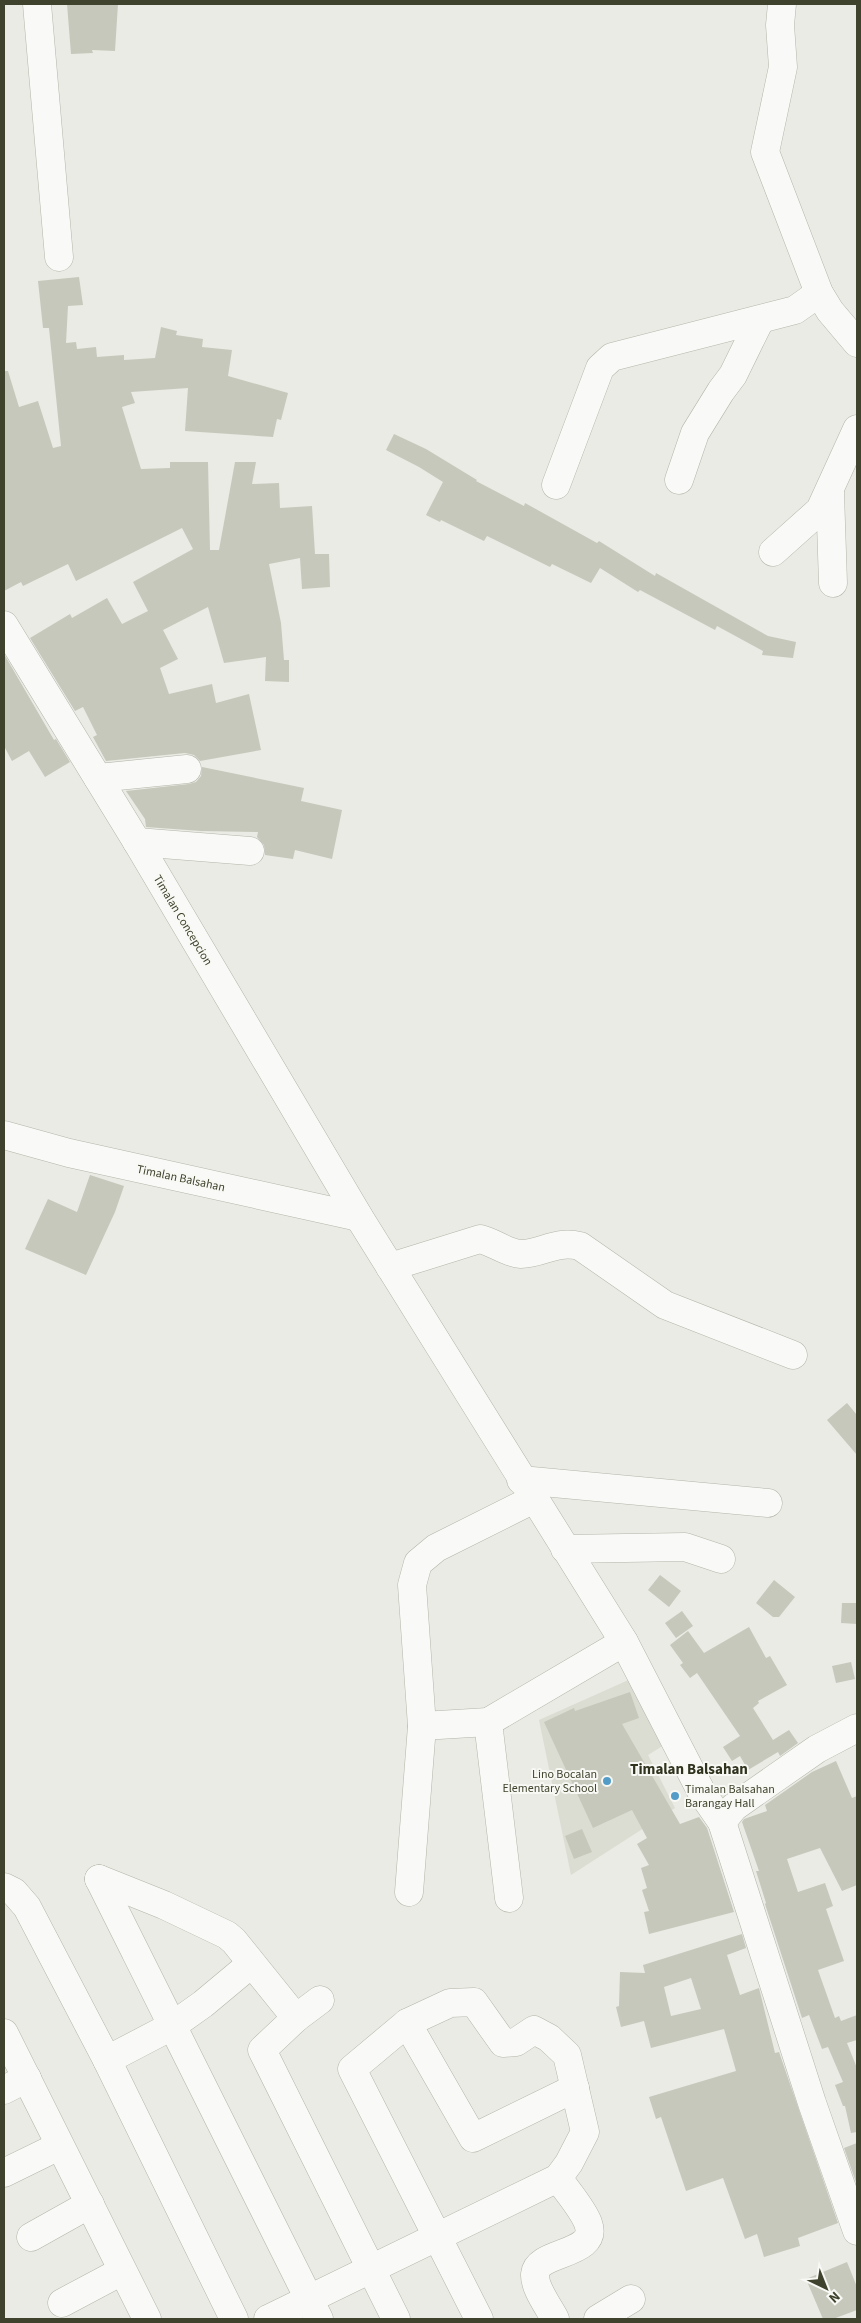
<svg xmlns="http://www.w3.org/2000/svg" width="861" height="2323" font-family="'Source Sans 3',sans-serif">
<rect width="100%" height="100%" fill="#eaebe4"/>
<polygon fill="#dbddd2" points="633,1678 664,1745 648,1755 675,1808 571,1875 539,1720"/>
<g fill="#c6c8bc" fill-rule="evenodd">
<polygon points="67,4 118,4 115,51 92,50 93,53 71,54"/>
<polygon points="79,277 83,305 68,306 66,343 76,342 77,349 96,347 97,357 124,355 124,360 155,358 161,327 177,331 176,335 203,339 202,347 232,350 228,376 288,393 281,420 277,419 273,437 185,431 188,388 131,392 135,403 122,407 141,469 170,468 170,462 208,462 210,550 219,550 235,462 256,462 252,484 279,483 280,508 312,506 315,554 329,554 330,587 302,589 300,558 269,564 281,623 284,660 289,660 289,682 265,681 266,657 224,663 208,607 163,630 178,659 160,668 169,694 212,684 216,703 249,694 261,750 200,761 194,755 185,753 106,761 93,737 97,735 83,707 75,711 30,638 70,614 72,618 107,598 122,624 148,611 133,582 193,549 182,528 76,581 68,564 23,586 21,582 4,591 4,371 8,371 19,407 38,401 53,448 61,446 49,328 43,328 38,281"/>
<polygon points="394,434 426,449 477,480 476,481 524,506 525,503 597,543 599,541 655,576 656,573 768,636 796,642 793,658 762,655 763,651 717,626 715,630 640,590 638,592 600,568 591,583 552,564 550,567 487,536 484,541 441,520 440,522 426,515 443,482 419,467 386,450"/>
<polygon points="4,654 54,740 56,739 70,762 45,777 29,751 12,761 4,746"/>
<polygon points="202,767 304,788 301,801 342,810 332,859 295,850 293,859 265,855 264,845 257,837 258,832 201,831 146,827 145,819 126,791 189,784 196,782 201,776"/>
<polygon points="90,1175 124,1186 115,1212 86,1275 25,1249 48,1199 77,1212"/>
<polygon points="847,1403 857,1415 857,1455 827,1420"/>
<polygon points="660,1575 681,1591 669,1607 648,1590"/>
<polygon points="774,1580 795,1597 779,1617 773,1617 756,1603"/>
<polygon points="842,1603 857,1603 857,1624 841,1623"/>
<polygon points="682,1611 693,1626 676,1638 665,1623"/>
<polygon points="749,1627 766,1658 770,1656 787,1685 758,1701 759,1703 753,1708 773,1740 789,1730 798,1743 780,1756 778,1752 748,1770 740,1756 732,1761 723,1747 740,1736 697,1673 690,1678 680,1665 683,1663 670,1645 688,1631 704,1653"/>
<polygon points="851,1662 855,1679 836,1683 832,1666"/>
<polygon points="630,1692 639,1718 622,1724 680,1824 699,1817 707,1828 734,1912 649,1934 644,1912 649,1911 642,1890 647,1888 641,1868 649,1865 637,1844 647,1838 632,1810 593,1828 544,1722 574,1708 575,1711"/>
<polygon points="836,1761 852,1798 857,1796 857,1885 842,1891 820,1848 787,1859 798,1892 825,1883 833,1906 826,1909 844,1961 818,1970 835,2018 839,2016 841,2021 857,2015 857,2040 847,2043 857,2068 857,2132 851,2133 845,2106 843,2106 835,2085 843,2082 828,2047 822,2049 809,2015 802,2018 765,1904 766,1903 756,1871 759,1871 742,1822 744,1819 767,1811 765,1805 812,1772"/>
<polygon points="582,1829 592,1852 574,1859 565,1836"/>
<path d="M742,1934L746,1948L727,1955L740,1995L759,1988L775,2053L779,2052L838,2223L798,2238L800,2246L764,2257L757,2234L745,2239L723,2178L686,2191L661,2117L656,2119L649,2097L736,2071L724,2029L651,2048L644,2021L621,2027L616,2007L619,2006L620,1972L645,1973L643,1965ZM691,1978L701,2009L671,2016L664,1987Z"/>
<polygon points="857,2143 857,2185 844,2148"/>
<polygon points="847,2262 857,2287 857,2310 833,2319 823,2319 806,2279"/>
</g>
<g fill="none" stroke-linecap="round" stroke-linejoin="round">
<g stroke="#b3b5a9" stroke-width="29">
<g id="minor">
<polyline points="37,4 59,257"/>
<polyline points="782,4 780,25 783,67 765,152 819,293 830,311 857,343"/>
<polyline points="679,480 695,433 721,391 733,375 760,320"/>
<polyline points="556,485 600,368 612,357 795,310 819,293"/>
<polyline points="830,493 833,583"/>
<polyline points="773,552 820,510 857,429"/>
<polyline points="4,625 137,842 359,1217 624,1642 702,1793 722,1822 812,2103 857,2231"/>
<polyline points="98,778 187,769"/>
<polyline points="137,842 250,851"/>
<polyline points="4,1135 69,1153 359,1217"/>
<path d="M390,1267L480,1239C494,1242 506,1253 521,1254C542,1254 555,1240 580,1246L665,1305L793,1355"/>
<polyline points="521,1480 768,1503"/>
<polyline points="565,1549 685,1547 721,1559"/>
<polyline points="488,1722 509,1898"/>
<polyline points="422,1726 488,1722 624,1642"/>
<polyline points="722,1822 734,1807 817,1749 857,1728"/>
<polyline points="99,1879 319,2319"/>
<polyline points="99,1879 164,1905 227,1935 234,1941 296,2018"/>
<polyline points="4,1887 14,1892 27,1907 107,2060 234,2319"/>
<polyline points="409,1892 422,1726 412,1585 418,1563 436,1548 534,1499"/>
<polyline points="320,2000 296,2018 262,2050 396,2319"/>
<polyline points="407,2023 473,2138 575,2088"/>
<polyline points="4,2033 147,2319"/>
<polyline points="107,2060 172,2026 203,2004 251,1964"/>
<polyline points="4,2090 27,2078"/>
<polyline points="4,2173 59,2146"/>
<polyline points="31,2237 90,2204"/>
<polyline points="62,2303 122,2271"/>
<path d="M268,2319C365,2272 462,2225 558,2178L569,2163L585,2132L567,2055L549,2038L534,2030L516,2042L503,2043L474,2002L450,2003L407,2023L352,2069L479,2319"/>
<path d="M555,2319C549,2307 534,2288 535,2274C537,2250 600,2256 588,2223C583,2209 567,2191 558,2178"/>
<polyline points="598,2319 631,2299"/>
</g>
</g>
<use href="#minor" stroke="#f9faf7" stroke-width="28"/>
</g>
<g fill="#539cc7" stroke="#f8f8f4" stroke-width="2">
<circle cx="607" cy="1781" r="5"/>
<circle cx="675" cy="1796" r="5"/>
</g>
<g text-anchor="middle" stroke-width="4" stroke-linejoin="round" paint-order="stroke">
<g font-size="12" fill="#3f432d" stroke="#f8f8f4">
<text transform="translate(183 920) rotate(59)" y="4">Timalan Concepcion</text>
<text transform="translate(181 1178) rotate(12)" y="4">Timalan Balsahan</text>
</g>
<g font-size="12" fill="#3f432d" stroke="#f8f8f4" text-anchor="end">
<text x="597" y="1778">Lino Bocalan<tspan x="597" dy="14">Elementary School</tspan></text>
<text x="685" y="1793" text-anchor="start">Timalan Balsahan<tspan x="685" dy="14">Barangay Hall</tspan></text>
</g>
<g font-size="15" font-weight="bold" fill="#30341f" stroke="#f8f8f4">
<text x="689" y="1774">Timalan Balsahan</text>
</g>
</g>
<rect width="861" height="2323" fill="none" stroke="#3f432d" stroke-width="10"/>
<g transform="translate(826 2288) rotate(137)" stroke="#f8f8f4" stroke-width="4" paint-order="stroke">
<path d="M0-4L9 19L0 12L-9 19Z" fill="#3f432d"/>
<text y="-8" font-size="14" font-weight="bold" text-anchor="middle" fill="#3f432d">N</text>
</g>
</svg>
